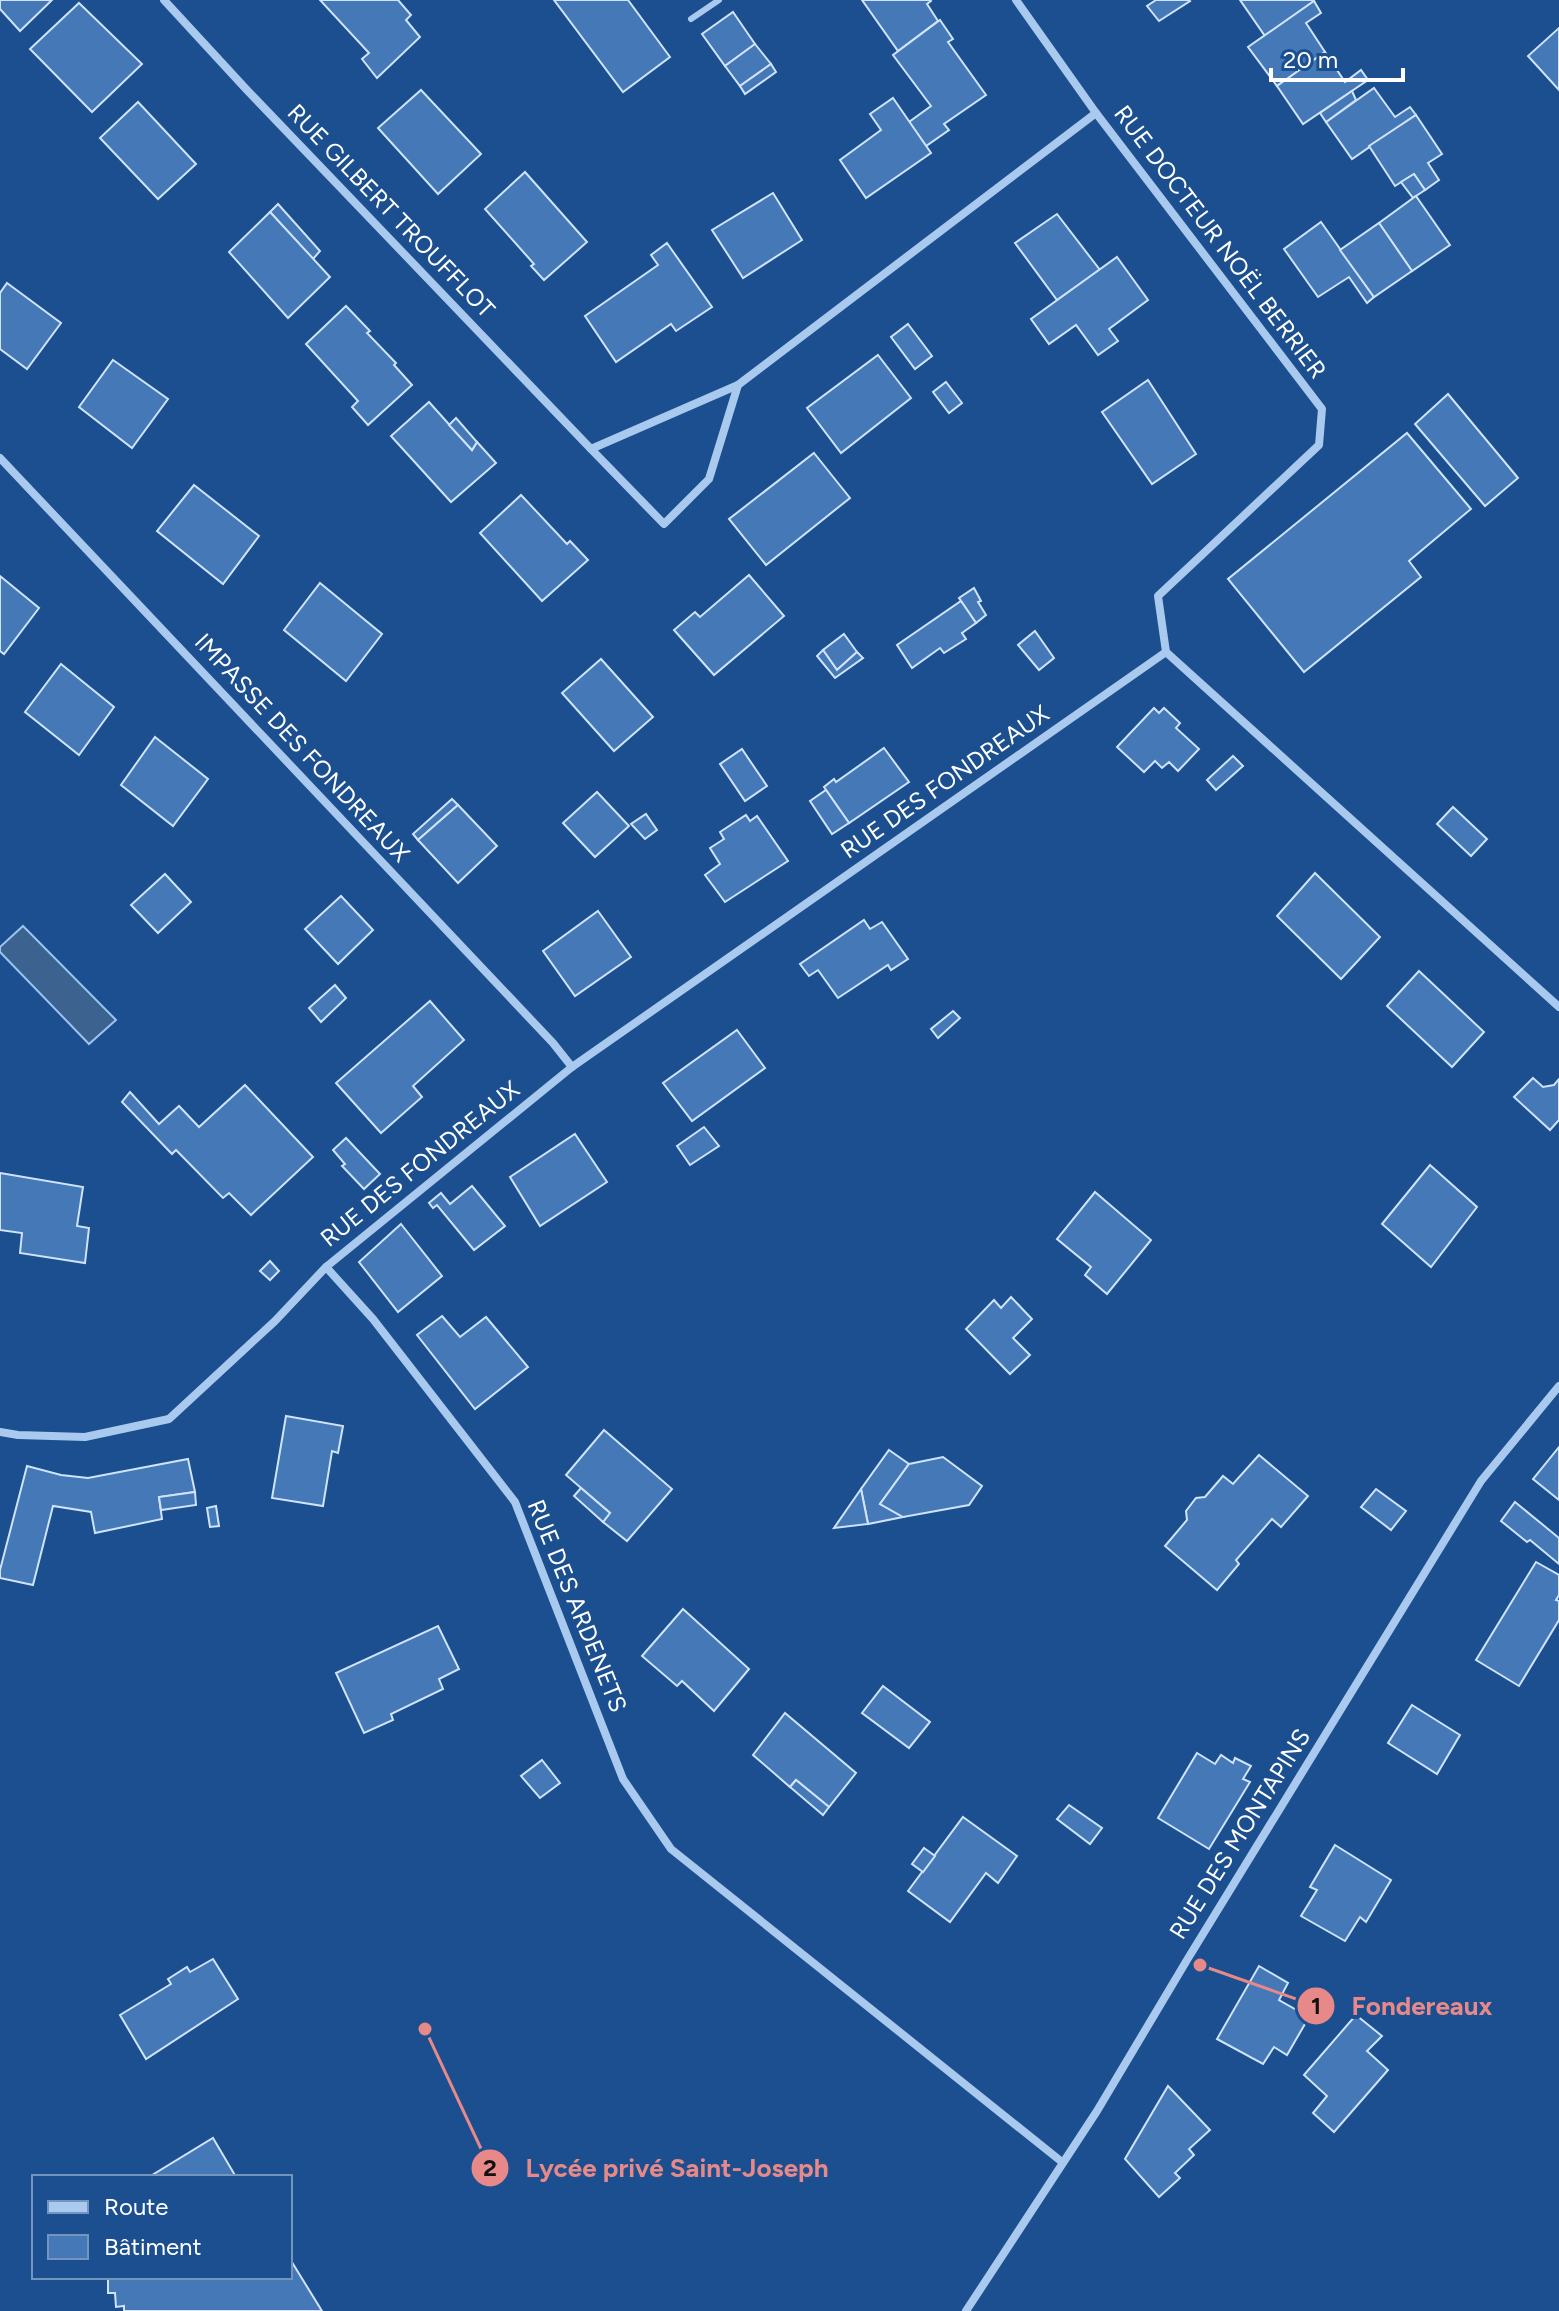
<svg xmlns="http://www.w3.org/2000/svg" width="1559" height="2311" font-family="Figtree,sans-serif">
<rect width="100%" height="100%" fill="#1b4f8f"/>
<polygon fill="#3c6290" stroke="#9cc4f0" stroke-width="2" points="23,926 116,1020 89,1044 0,952 0,947"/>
<g fill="#4478b7" stroke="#cfe3fa" stroke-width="2">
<polygon points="0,0 52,0 20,31 0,9"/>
<polygon points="320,0 398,0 411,15 406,20 420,37 377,78 362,59 369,53"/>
<polygon points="554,0 628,0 670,57 623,92"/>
<polygon points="862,0 930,0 931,1 927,4 938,21 898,51"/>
<polygon points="1156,0 1189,0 1190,1 1159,21 1147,6"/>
<polygon points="1240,0 1313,0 1314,1 1265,36"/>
<polygon points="1314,1 1321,13 1306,23 1325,52 1277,86 1248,47"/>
<polygon points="79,3 142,64 92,112 30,49"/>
<polygon points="733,12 755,44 725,66 702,34"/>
<polygon points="940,20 953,39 948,42 986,95 944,124 949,130 926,146 909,122 931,106 893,55"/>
<polygon points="1559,28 1559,90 1528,56"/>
<polygon points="755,44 771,64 740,86 725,66"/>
<polygon points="1325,52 1345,82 1361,70 1368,80 1303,124 1277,86"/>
<polygon points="771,64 776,72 745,94 740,86"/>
<polygon points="1374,88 1395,117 1410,107 1416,115 1352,159 1326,122"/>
<polygon points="421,90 481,154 438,194 378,128"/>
<polygon points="1352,91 1356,100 1326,122 1320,113"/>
<polygon points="893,98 931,153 866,198 840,160 881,130 870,114"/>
<polygon points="138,102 196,164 158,199 100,138"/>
<polygon points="1416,115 1442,154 1428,163 1439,180 1425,190 1414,174 1395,186 1369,146"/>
<polygon points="525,172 587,242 544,280 531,266 534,264 485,209"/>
<polygon points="1414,174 1425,190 1413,198 1401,182"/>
<polygon points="773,193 802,240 743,278 712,230"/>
<polygon points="1416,196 1450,245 1412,271 1379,223"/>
<polygon points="278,204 320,251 313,259 270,212"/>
<polygon points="270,212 330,277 288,318 229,252"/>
<polygon points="1057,214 1100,270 1057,300 1015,243"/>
<polygon points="1321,222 1374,297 1367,303 1349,277 1318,297 1284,249"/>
<polygon points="1379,223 1412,271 1374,297 1340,250"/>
<polygon points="667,243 712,307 676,331 671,324 616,362 585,316 658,265 651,255"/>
<polygon points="1117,257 1148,300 1109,329 1118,341 1098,355 1076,325 1049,344 1031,319"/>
<polygon points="7,283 61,323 27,369 0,349 0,293"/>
<polygon points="346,306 370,331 367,333 396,363 394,365 412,385 368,425 352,407 358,401 306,344"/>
<polygon points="908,324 932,356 915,369 891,337"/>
<polygon points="878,355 911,398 841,453 807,408"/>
<polygon points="113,360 168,399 132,448 79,407"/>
<polygon points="1148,380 1196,454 1152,484 1102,412"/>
<polygon points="946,382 962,403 949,413 933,392"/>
<polygon points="1448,394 1518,478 1485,506 1415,424"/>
<polygon points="429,402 472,450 477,442 496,463 451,502 391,436"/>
<polygon points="456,418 477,442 472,450 449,425"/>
<polygon points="1407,433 1471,509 1409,561 1421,577 1304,672 1228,579"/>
<polygon points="814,453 850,498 766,565 729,519"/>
<polygon points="194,485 259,536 223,584 157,531"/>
<polygon points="521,495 567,544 570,541 588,560 542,601 480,533"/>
<polygon points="749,575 784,616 714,675 674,630 695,612 700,617"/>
<polygon points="0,576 39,608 4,654 0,651"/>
<polygon points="320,583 382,634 346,681 284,630"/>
<polygon points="974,588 981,601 978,602 986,615 976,623 959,598"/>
<polygon points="961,601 976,623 962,633 966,639 944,653 940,648 912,668 897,645"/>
<polygon points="1035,631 1054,658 1039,670 1018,645"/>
<polygon points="844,634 857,652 837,670 823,650"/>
<polygon points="823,650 837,670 857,652 863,658 835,678 817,656"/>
<polygon points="601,659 653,717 614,751 562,693"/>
<polygon points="61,664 114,707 79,755 25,712"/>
<polygon points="1154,708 1159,713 1164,708 1180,723 1176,728 1199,749 1178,771 1169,762 1162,768 1155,761 1144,772 1117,747"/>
<polygon points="155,737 208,779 173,826 121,785"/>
<polygon points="884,748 909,782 849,823 824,787 834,779 836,782"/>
<polygon points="742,749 767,786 745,801 720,764"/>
<polygon points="1233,756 1243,766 1216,790 1207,780"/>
<polygon points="826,790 849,823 832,834 810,801"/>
<polygon points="597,792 629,826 595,857 563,823"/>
<polygon points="452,799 458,805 418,840 413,834"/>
<polygon points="458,805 497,846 458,883 418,840"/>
<polygon points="1453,807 1487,839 1471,856 1437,824"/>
<polygon points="646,814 657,830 645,839 631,824"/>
<polygon points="746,815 750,821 757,816 788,861 725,902 705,875 720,864 710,848 724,839 720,832"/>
<polygon points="1315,873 1380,937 1341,979 1277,916"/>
<polygon points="165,874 191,902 158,933 131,905"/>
<polygon points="341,896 373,930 338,964 305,929"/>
<polygon points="598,911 631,957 575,996 543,951"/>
<polygon points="864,920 870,929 882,922 908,959 891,970 888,965 838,998 818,970 809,976 800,964"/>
<polygon points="1419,971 1484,1032 1452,1067 1387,1006"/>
<polygon points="335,985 346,998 321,1022 309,1008"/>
<polygon points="430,1001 464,1040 413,1086 422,1097 381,1133 336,1083"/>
<polygon points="953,1011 960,1018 938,1038 931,1029"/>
<polygon points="737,1030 765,1068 692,1121 663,1083"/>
<polygon points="1533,1078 1543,1087 1554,1085 1559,1079 1559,1120 1550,1130 1514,1097"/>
<polygon points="245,1085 313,1157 251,1215 229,1193 223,1198 176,1150 172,1154 122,1102 130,1092 159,1124 179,1106 199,1127"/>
<polygon points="704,1127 719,1146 690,1165 677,1146"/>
<polygon points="575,1134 607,1182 540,1226 510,1177"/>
<polygon points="346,1138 380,1174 364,1189 342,1166 345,1164 333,1150"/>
<polygon points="1430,1165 1477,1207 1431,1267 1382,1224"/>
<polygon points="0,1173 83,1187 77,1226 89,1228 85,1263 20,1253 22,1233 0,1230"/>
<polygon points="472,1186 505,1226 474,1250 437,1205 433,1208 429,1203 441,1193 450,1204"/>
<polygon points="1095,1192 1151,1240 1107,1294 1085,1275 1091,1267 1057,1239"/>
<polygon points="401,1224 442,1276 398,1312 359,1262"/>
<polygon points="270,1261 279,1271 270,1280 260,1271"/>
<polygon points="1011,1297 1032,1319 1013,1338 1030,1355 1010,1374 966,1329 994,1300 1001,1308"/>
<polygon points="442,1316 460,1337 486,1317 528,1367 475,1409 417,1335"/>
<polygon points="286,1416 343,1426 338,1453 332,1451 323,1506 272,1498"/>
<polygon points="604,1430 672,1489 627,1541 603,1522 610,1513 566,1475"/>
<polygon points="1559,1447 1559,1500 1533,1479"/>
<polygon points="889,1450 909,1464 880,1504 903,1517 868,1524 861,1489"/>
<polygon points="1259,1455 1308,1496 1281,1527 1272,1519 1236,1560 1239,1564 1217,1590 1165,1546 1187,1520 1186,1511 1196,1498 1205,1497 1223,1476 1233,1484"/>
<polygon points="943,1457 982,1486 969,1505 903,1517 880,1504 909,1464"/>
<polygon points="188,1459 195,1492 159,1497 162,1519 95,1533 91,1512 53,1506 33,1585 0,1578 0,1570 27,1466 61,1475 88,1478"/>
<polygon points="581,1488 610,1513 603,1522 574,1496"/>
<polygon points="861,1489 868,1524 834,1528"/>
<polygon points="1376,1489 1406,1511 1391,1530 1361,1507"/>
<polygon points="195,1492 196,1505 161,1510 159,1497"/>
<polygon points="1515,1502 1559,1538 1559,1564 1530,1540 1527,1542 1501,1521"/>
<polygon points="216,1506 219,1526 210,1527 207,1508"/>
<polygon points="1536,1562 1559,1575 1559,1595 1556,1600 1559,1601 1559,1620 1519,1686 1476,1660"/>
<polygon points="683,1609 749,1669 714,1711 682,1681 677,1686 642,1656"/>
<polygon points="438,1626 459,1669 439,1679 443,1689 391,1714 393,1720 364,1733 336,1673"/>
<polygon points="883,1686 930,1722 909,1748 862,1713"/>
<polygon points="1412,1705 1460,1735 1437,1774 1388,1743"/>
<polygon points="785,1713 856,1773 829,1807 796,1780 790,1787 753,1755"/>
<polygon points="1197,1753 1215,1764 1221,1755 1233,1763 1235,1758 1251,1766 1243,1779 1250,1782 1209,1849 1158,1818"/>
<polygon points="542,1760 560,1783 540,1798 521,1776"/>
<polygon points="796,1780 829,1807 823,1815 790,1787"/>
<polygon points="1069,1805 1102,1828 1090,1844 1057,1819"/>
<polygon points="963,1817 1017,1856 998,1883 986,1873 950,1922 908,1891"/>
<polygon points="1335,1845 1391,1880 1366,1922 1360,1917 1345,1941 1301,1916 1317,1890 1310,1887"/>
<polygon points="924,1848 935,1856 923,1872 912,1864"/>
<polygon points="213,1959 238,1999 146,2059 120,2015 171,1984 168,1979 187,1967 190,1972"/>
<polygon points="1259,1966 1288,1983 1279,2000 1309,2017 1287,2055 1274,2047 1263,2064 1217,2039"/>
<polygon points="1356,2015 1382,2036 1367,2051 1388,2070 1334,2132 1313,2113 1327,2096 1304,2075"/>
<polygon points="1168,2086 1210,2130 1189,2149 1194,2155 1175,2173 1180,2178 1159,2197 1125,2159"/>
<polygon points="213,2138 236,2177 149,2177"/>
<polygon points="290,2259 322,2311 124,2311 124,2306 116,2307 115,2293 108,2293 108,2277 290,2277"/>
</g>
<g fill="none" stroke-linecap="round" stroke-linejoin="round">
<polyline stroke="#a9c9ee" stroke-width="6" points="691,19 719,0"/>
<g stroke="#a9c9ee" stroke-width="8">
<polyline points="164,0 246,89 591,449 738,385 1096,113"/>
<polyline points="1016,0 1096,113 1322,409 1319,445 1158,596 1166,652"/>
<polyline points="591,449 664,524 709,479 738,385"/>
<polyline points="0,458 553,1043 572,1067"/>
<polyline points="326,1267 572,1067 1166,652 1559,1007"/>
<polyline points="0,1432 18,1435 85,1437 169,1419 275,1321 326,1267 373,1319 515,1502 623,1779 671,1849 1062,2162"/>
<polyline points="966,2311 1097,2111 1187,1960 1481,1481 1559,1386"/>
</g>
</g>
<g text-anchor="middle" stroke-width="8" stroke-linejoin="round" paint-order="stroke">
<g font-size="24" fill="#fff" stroke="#1b4f8f">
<text transform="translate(391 211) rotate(46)" y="8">RUE GILBERT TROUFFLOT</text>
<text transform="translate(1220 242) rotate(53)" y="8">RUE DOCTEUR NOËL BERRIER</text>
<text transform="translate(302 748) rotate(47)" y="8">IMPASSE DES FONDREAUX</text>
<text transform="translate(945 782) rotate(-35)" y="8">RUE DES FONDREAUX</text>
<text transform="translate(420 1164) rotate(-39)" y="8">RUE DES FONDREAUX</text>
<text transform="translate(577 1606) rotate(68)" y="8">RUE DES ARDENETS</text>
<text transform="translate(1240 1834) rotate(-58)" y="8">RUE DES MONTAPINS</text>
</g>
</g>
<path fill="none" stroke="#e88989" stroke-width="3" d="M1200 1965L1316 2006M425 2029L490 2168"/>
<g fill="#e88989" stroke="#1b4f8f" stroke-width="3">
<circle cx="1200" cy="1965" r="8"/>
<circle cx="425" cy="2029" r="8"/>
<circle cx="1316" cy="2006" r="20"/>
<circle cx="490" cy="2168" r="20"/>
</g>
<g font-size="24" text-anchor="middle" font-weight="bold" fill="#111">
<text x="1316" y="2014">1</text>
<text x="490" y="2176">2</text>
</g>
<g font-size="26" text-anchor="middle" font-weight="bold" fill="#e88989" stroke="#1b4f8f" stroke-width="8" stroke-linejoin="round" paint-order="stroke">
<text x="1422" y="2015">Fondereaux</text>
<text x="677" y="2177">Lycée privé Saint-Joseph</text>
</g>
<rect x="32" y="2175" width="260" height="104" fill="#1b4f8f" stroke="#7695bc" stroke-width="2"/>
<rect x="48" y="2201" width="40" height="12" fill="#a9c9ee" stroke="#7695bc" stroke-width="2"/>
<text x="104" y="2215" font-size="24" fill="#ffffff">Route</text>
<rect x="48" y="2235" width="40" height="24" fill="#4478b7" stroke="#7695bc" stroke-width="2"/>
<text x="104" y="2255" font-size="24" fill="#ffffff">Bâtiment</text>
<path d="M1271 68v12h132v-12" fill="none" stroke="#ffffff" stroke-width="4"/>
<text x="1283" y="68" font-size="24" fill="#ffffff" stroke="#1b4f8f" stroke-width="6" paint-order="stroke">20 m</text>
</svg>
